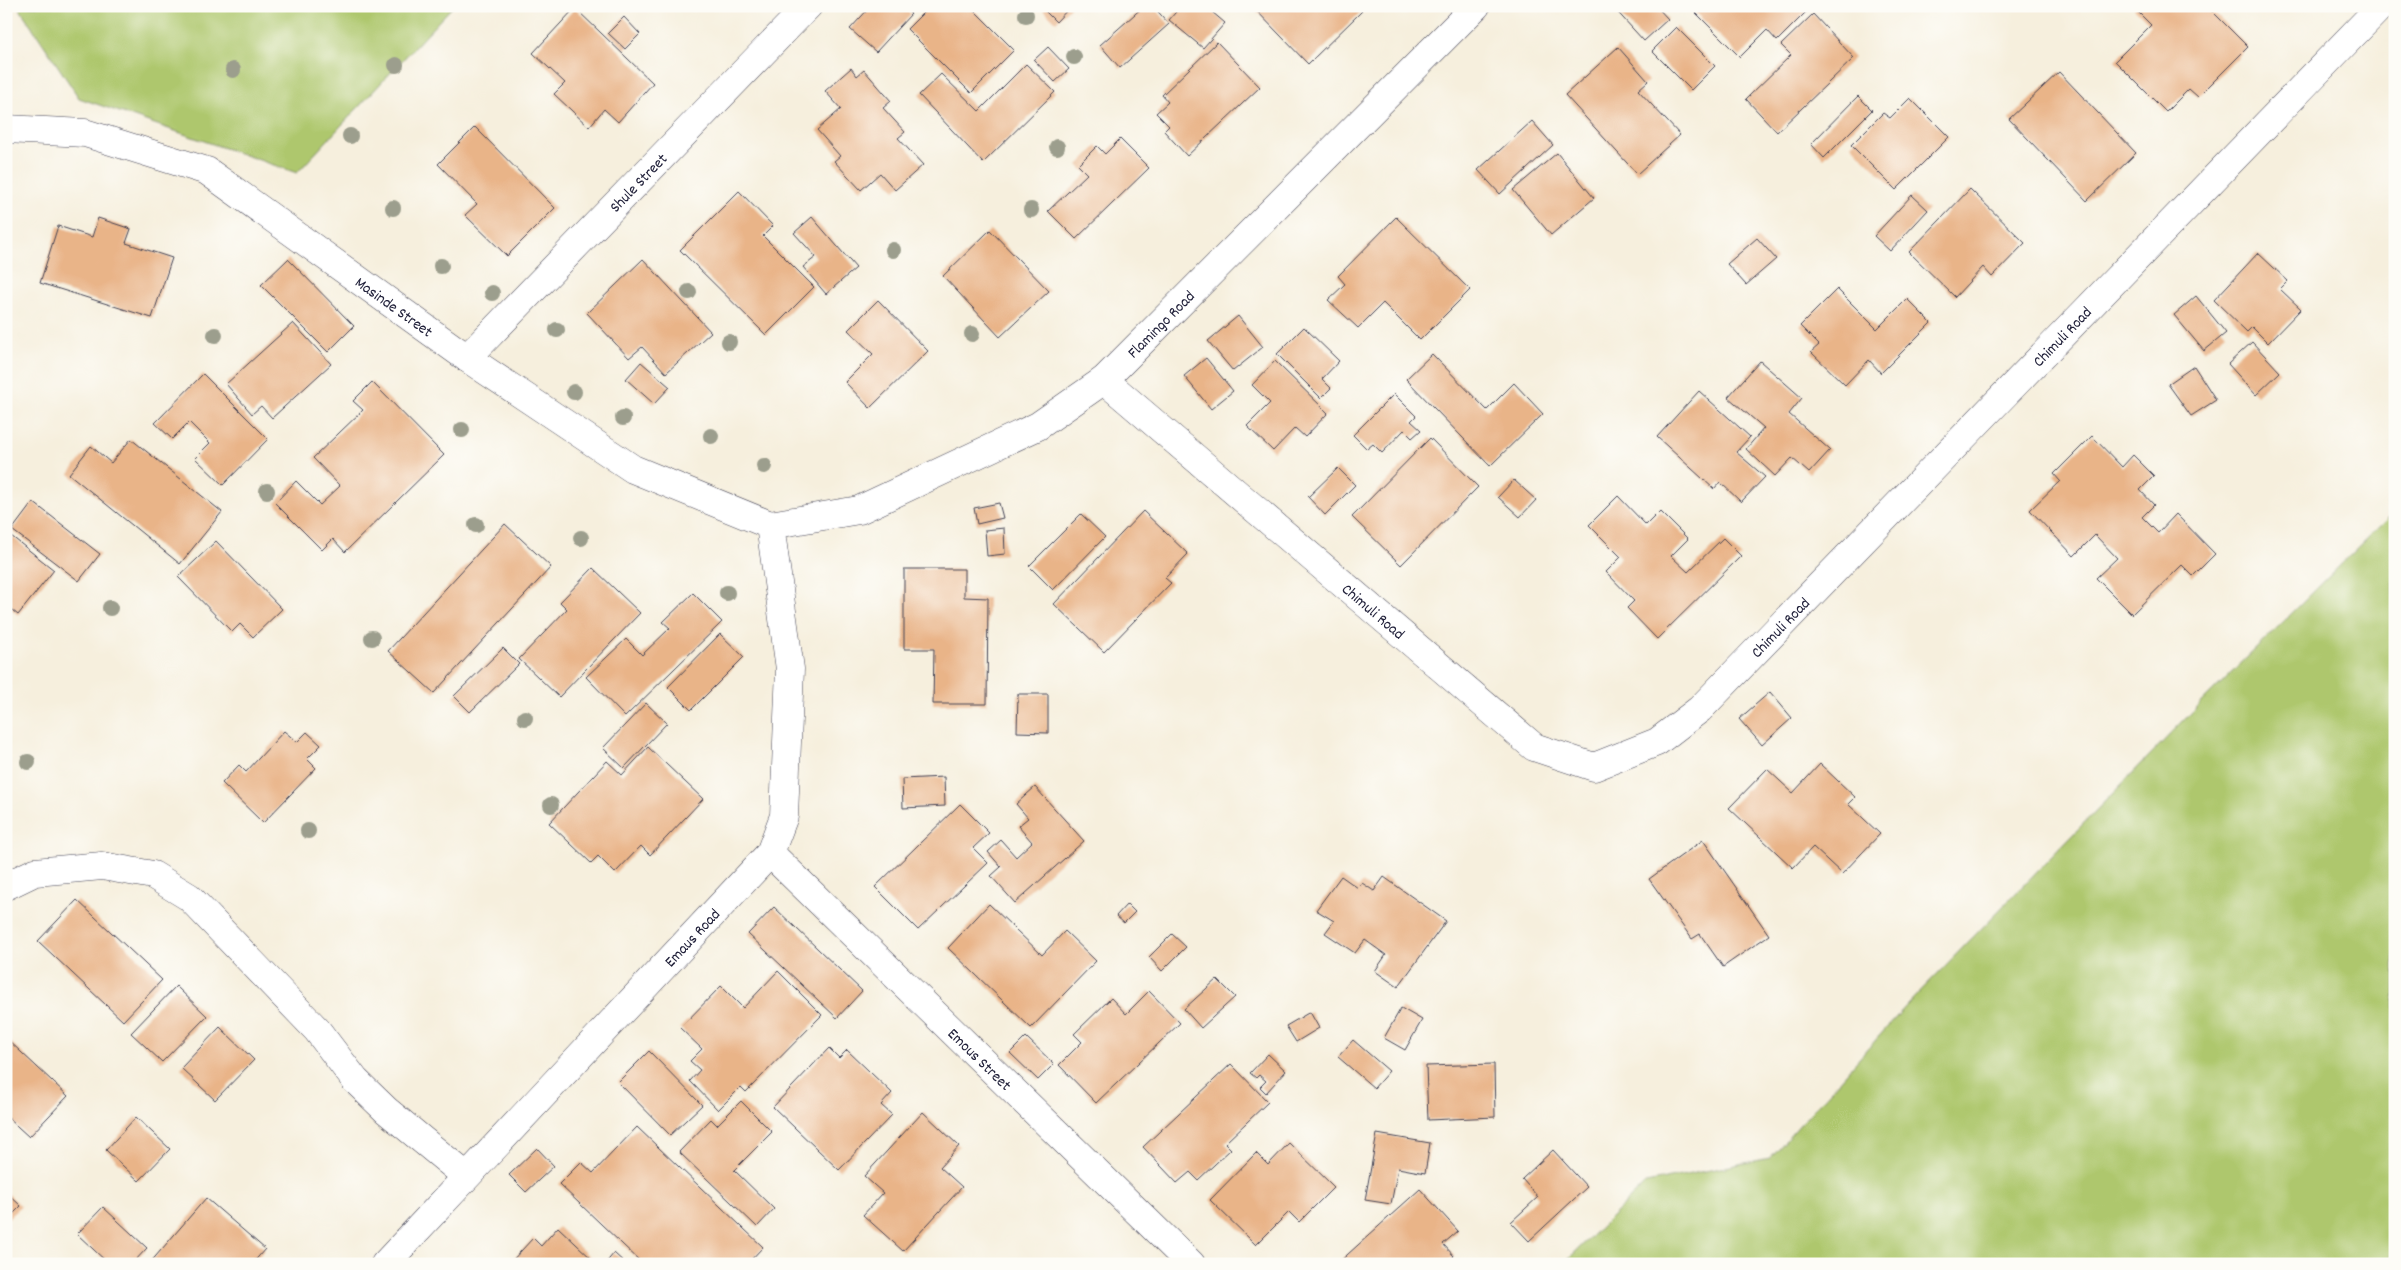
<svg xmlns="http://www.w3.org/2000/svg" width="2401" height="1270" font-family="Dekko,sans-serif">
<rect width="100%" height="100%" fill="#fdfcf7"/>
<filter id="ink" filterUnits="userSpaceOnUse"><feTurbulence type="fractalNoise" baseFrequency=".02" numOctaves="2"/><feDisplacementMap in="SourceGraphic" scale="10" xChannelSelector="R" yChannelSelector="G"/><feConvolveMatrix kernelMatrix="1 2 1 2 8 2 1 2 1" color-interpolation-filters="sRGB"/></filter>
<filter id="wash" filterUnits="userSpaceOnUse"><feTurbulence type="fractalNoise" baseFrequency=".0096" numOctaves="4" result="noise"/><feDisplacementMap in="SourceGraphic" scale="20" xChannelSelector="R" yChannelSelector="G"/><feGaussianBlur stdDeviation="1.12" result="paint"/><feColorMatrix in="noise" values="0 0 0 0 0 0 0 0 0 0 0 0 0 0 0 0 0 1.4 0 .05"/><feComposite in="paint" operator="in"/></filter>
<g filter="url(#wash)">
<rect width="100%" height="100%" fill="#f6efdd"/>
<g fill="#aec76d" stroke="#687454">
<polygon points="18,6 453,6 297,173 79,98"/>
<polygon points="2394,512 2395,1252 2384,1264 1563,1264 1646,1183 1770,1158 1907,1005 2187,717"/>
</g>
<g id="blocks">
<g fill="#e9b488">
<polygon points="871,6 902,6 911,14 876,52 850,29"/>
<polygon points="930,6 970,6 1014,50 971,93 907,29"/>
<polygon points="1040,6 1071,6 1056,22"/>
<polygon points="1144,6 1153,6 1169,24 1120,68 1100,45"/>
<polygon points="1181,6 1205,6 1225,23 1203,48 1169,20"/>
<polygon points="1252,6 1357,6 1362,11 1308,64"/>
<polygon points="1612,6 1656,6 1668,19 1644,41"/>
<polygon points="1700,6 1806,6 1809,9 1777,41 1767,30 1740,57 1695,12"/>
<polygon points="2136,6 2207,6 2248,47 2198,97 2189,89 2166,112 2115,61 2151,25 2134,8"/>
<polygon points="575,8 653,83 618,122 604,109 589,127 554,94 565,83 533,53"/>
<polygon points="1813,14 1854,58 1777,132 1746,99 1791,55 1781,45"/>
<polygon points="624,17 640,34 625,49 608,33"/>
<polygon points="1676,27 1715,66 1691,90 1652,51"/>
<polygon points="1217,42 1260,87 1187,156 1164,131 1169,126 1156,113 1168,102 1162,95"/>
<polygon points="1048,47 1069,69 1055,82 1034,60"/>
<polygon points="1618,47 1648,81 1638,90 1680,135 1637,174 1565,95"/>
<polygon points="1026,64 1055,92 983,163 919,95 941,74 979,111"/>
<polygon points="851,68 857,76 864,70 891,101 883,108 905,132 898,138 923,165 895,190 880,173 861,190 834,161 840,156 817,130 841,109 825,91"/>
<polygon points="2059,72 2136,153 2087,201 2009,119"/>
<polygon points="1858,96 1872,110 1824,158 1811,144"/>
<polygon points="1910,98 1949,137 1896,190 1851,145 1883,113 1890,118"/>
<polygon points="1532,121 1553,145 1500,194 1478,170"/>
<polygon points="475,127 555,208 507,256 465,215 477,204 438,164"/>
<polygon points="1120,139 1149,168 1076,239 1048,211 1087,174 1078,165 1097,146 1105,154"/>
<polygon points="1557,153 1594,198 1551,235 1513,190"/>
<polygon points="1970,189 2025,243 1992,277 1983,267 1955,297 1909,252"/>
<polygon points="739,191 773,226 763,236 814,287 766,335 680,250"/>
<polygon points="1912,195 1928,210 1890,251 1874,236"/>
<polygon points="812,217 856,268 826,294 803,267 816,257 794,233"/>
<polygon points="1396,217 1470,290 1420,340 1383,303 1358,328 1328,300 1345,284 1338,276"/>
<polygon points="98,218 131,229 126,243 172,258 152,318 40,283 58,226 92,237"/>
<polygon points="990,230 1049,291 1000,337 943,276"/>
<polygon points="1757,238 1776,259 1746,285 1727,264"/>
<polygon points="2258,253 2288,281 2280,289 2301,309 2268,343 2252,327 2247,332 2214,300"/>
<polygon points="288,259 354,326 328,352 261,285"/>
<polygon points="643,259 711,332 666,373 642,347 629,358 587,313"/>
<polygon points="1837,289 1877,329 1907,299 1931,323 1881,373 1869,360 1845,385 1811,352 1819,345 1800,326"/>
<polygon points="2196,296 2226,333 2204,351 2174,315"/>
<polygon points="878,300 928,351 870,408 845,382 873,354 848,330"/>
<polygon points="1238,316 1263,347 1233,371 1208,341"/>
<polygon points="293,323 331,364 272,418 261,406 252,414 226,384"/>
<polygon points="1304,327 1339,361 1322,379 1331,388 1321,398 1277,354"/>
<polygon points="2252,342 2280,372 2256,395 2228,364"/>
<polygon points="1432,354 1487,410 1514,383 1543,414 1490,466 1406,379"/>
<polygon points="1206,358 1233,391 1211,409 1184,376"/>
<polygon points="1275,361 1328,413 1305,437 1295,428 1273,451 1247,426 1270,403 1252,385"/>
<polygon points="1760,361 1802,398 1789,414 1830,450 1809,473 1792,458 1775,476 1746,449 1764,428 1728,397"/>
<polygon points="641,362 670,387 654,404 626,379"/>
<polygon points="2194,366 2216,400 2191,416 2168,384"/>
<polygon points="203,374 268,439 223,485 195,458 210,443 189,422 172,439 155,423"/>
<polygon points="372,382 444,455 345,552 333,539 322,550 275,503 296,481 320,505 340,486 313,458 363,410 353,401"/>
<polygon points="1699,391 1750,437 1736,452 1765,477 1741,502 1720,482 1714,489 1657,437"/>
<polygon points="1394,394 1416,416 1411,421 1421,430 1412,438 1404,430 1382,453 1373,444 1367,449 1353,435"/>
<polygon points="2092,436 2122,467 2133,455 2154,476 2140,490 2154,505 2142,517 2158,533 2176,514 2215,554 2193,576 2182,565 2132,614 2096,578 2117,558 2095,535 2074,556 2030,510 2060,481 2054,474"/>
<polygon points="1430,438 1478,487 1401,565 1352,517"/>
<polygon points="131,439 222,512 180,564 69,474 91,446 111,463"/>
<polygon points="1338,468 1355,485 1325,515 1308,497"/>
<polygon points="1514,480 1536,500 1520,517 1498,497"/>
<polygon points="1618,496 1646,525 1660,511 1688,539 1671,556 1688,572 1723,538 1741,556 1657,639 1627,608 1634,601 1606,572 1621,557 1589,525"/>
<polygon points="33,502 100,554 79,581 12,530"/>
<polygon points="999,503 1003,518 977,524 974,508"/>
<polygon points="1143,511 1188,554 1165,578 1171,583 1104,652 1054,604"/>
<polygon points="1081,514 1105,537 1053,590 1029,566"/>
<polygon points="505,524 551,567 434,693 388,651"/>
<polygon points="1004,528 1005,554 987,556 985,530"/>
<polygon points="6,532 54,570 18,615 6,605"/>
<polygon points="216,541 282,609 253,637 240,624 232,632 178,577"/>
<polygon points="593,568 640,613 559,697 519,659 567,609 560,602"/>
<polygon points="904,569 964,569 964,597 988,598 987,704 933,704 934,649 904,649"/>
<polygon points="693,593 722,622 625,717 586,677 626,639 642,655 670,628 663,622"/>
<polygon points="720,634 744,657 691,710 668,687"/>
<polygon points="503,648 519,664 470,712 454,696"/>
<polygon points="1770,692 1792,718 1762,745 1739,719"/>
<polygon points="1018,694 1048,694 1048,733 1017,732"/>
<polygon points="646,703 667,723 624,768 603,748"/>
<polygon points="284,731 297,742 307,732 321,745 307,759 316,768 263,823 222,783 239,765 246,772"/>
<polygon points="648,747 703,799 650,855 641,846 615,873 598,856 591,863 549,823 607,761 622,775"/>
<polygon points="1820,764 1855,797 1848,804 1880,834 1842,874 1813,847 1793,868 1729,808 1767,769 1793,793"/>
<polygon points="944,777 945,806 903,808 902,779"/>
<polygon points="1035,787 1084,841 1015,903 991,876 1001,867 988,852 1001,840 1016,857 1032,842 1018,826 1028,818 1016,804"/>
<polygon points="960,804 989,833 973,848 988,863 918,930 875,887"/>
<polygon points="1703,840 1769,935 1723,967 1700,934 1692,939 1649,879"/>
<polygon points="1341,876 1358,888 1362,883 1374,891 1384,877 1446,921 1398,987 1375,971 1386,955 1365,940 1355,953 1325,933 1334,921 1316,910"/>
<polygon points="77,900 162,980 123,1021 38,941"/>
<polygon points="989,904 1042,955 1065,931 1096,961 1031,1028 948,948"/>
<polygon points="1127,904 1135,912 1124,923 1116,916"/>
<polygon points="774,907 862,991 837,1018 748,934"/>
<polygon points="1172,934 1186,947 1162,971 1149,957"/>
<polygon points="778,971 822,1015 746,1092 741,1087 718,1110 690,1081 700,1070 690,1061 702,1049 680,1028 721,986 743,1008"/>
<polygon points="1217,979 1235,997 1201,1028 1184,1009"/>
<polygon points="176,986 207,1016 162,1062 131,1033"/>
<polygon points="1149,991 1180,1023 1096,1103 1059,1065 1082,1042 1074,1034 1111,998 1126,1014"/>
<polygon points="1401,1008 1422,1020 1405,1050 1384,1038"/>
<polygon points="1310,1012 1319,1028 1296,1042 1286,1026"/>
<polygon points="220,1027 254,1060 215,1100 181,1068"/>
<polygon points="1026,1037 1054,1064 1038,1080 1010,1053"/>
<polygon points="6,1038 68,1096 29,1137 6,1116"/>
<polygon points="1353,1040 1389,1071 1374,1088 1338,1057"/>
<polygon points="829,1048 839,1058 847,1050 892,1093 881,1105 892,1115 839,1170 773,1107"/>
<polygon points="649,1051 702,1105 670,1135 618,1082"/>
<polygon points="1268,1054 1286,1071 1266,1093 1260,1087 1266,1081 1259,1075 1256,1078 1250,1073"/>
<polygon points="1231,1064 1268,1102 1225,1143 1231,1149 1198,1180 1190,1172 1177,1183 1143,1147"/>
<polygon points="1494,1064 1495,1117 1428,1120 1426,1066"/>
<polygon points="741,1101 772,1132 734,1170 774,1209 757,1227 679,1152 711,1119 717,1125"/>
<polygon points="923,1112 959,1146 940,1167 962,1187 903,1251 863,1215 883,1193 864,1176"/>
<polygon points="136,1117 170,1149 139,1181 106,1150"/>
<polygon points="637,1127 763,1247 747,1264 643,1264 559,1184 581,1162 593,1173"/>
<polygon points="1377,1134 1430,1143 1425,1173 1398,1168 1391,1204 1365,1200"/>
<polygon points="1289,1143 1334,1187 1299,1222 1289,1212 1256,1245 1210,1200 1256,1153 1268,1165"/>
<polygon points="537,1148 554,1166 526,1192 509,1175"/>
<polygon points="1553,1150 1587,1187 1529,1241 1511,1222 1538,1197 1522,1179"/>
<polygon points="1420,1189 1458,1231 1443,1244 1454,1256 1446,1264 1337,1264"/>
<polygon points="6,1192 21,1206 6,1221"/>
<polygon points="206,1198 265,1249 252,1264 149,1264"/>
<polygon points="103,1207 147,1248 132,1264 109,1264 77,1234"/>
<polygon points="558,1227 593,1260 590,1264 509,1264 533,1238 541,1246"/>
<polygon points="614,1253 626,1264 605,1264"/>
</g>
</g>
</g>
<g filter="url(#ink)">
<use href="#blocks" fill-opacity="0" stroke="#424153" stroke-width="1"/>
<g fill="none" stroke-linecap="round" stroke-linejoin="round">
<g stroke="#424153" stroke-width="29">
<g id="minor">
<path id="s1" d="M6,129L85,133L207,171L467,358L633,469L770,525"/>
<path id="s2" d="M467,358L808,6"/>
<path id="s3" d="M1104,380L1534,747L1594,767L1657,742L1700,709L2381,6"/>
<path id="s4" d="M770,525L859,510L1038,426L1104,380L1476,6"/>
<path id="s5" d="M770,853L1191,1264"/>
<polyline points="6,886 35,872 102,866 153,875 189,897 317,1030 355,1080 386,1110 466,1176"/>
<path id="s6" d="M385,1264L770,853L784,816L790,669L770,525"/>
</g>
</g>
<use href="#minor" stroke="#fff" stroke-width="28"/>
</g>
<g fill="#9c9e8d">
<circle cx="1026" cy="15" r="8"/>
<circle cx="1074" cy="57" r="8"/>
<circle cx="396" cy="65" r="8"/>
<circle cx="233" cy="70" r="8"/>
<circle cx="350" cy="136" r="8"/>
<circle cx="1057" cy="147" r="8"/>
<circle cx="393" cy="208" r="8"/>
<circle cx="1031" cy="210" r="8"/>
<circle cx="893" cy="250" r="8"/>
<circle cx="441" cy="266" r="8"/>
<circle cx="689" cy="292" r="8"/>
<circle cx="492" cy="293" r="8"/>
<circle cx="557" cy="330" r="8"/>
<circle cx="972" cy="334" r="8"/>
<circle cx="215" cy="335" r="8"/>
<circle cx="729" cy="342" r="8"/>
<circle cx="574" cy="392" r="8"/>
<circle cx="623" cy="418" r="8"/>
<circle cx="462" cy="430" r="8"/>
<circle cx="711" cy="436" r="8"/>
<circle cx="764" cy="466" r="8"/>
<circle cx="267" cy="491" r="8"/>
<circle cx="476" cy="525" r="8"/>
<circle cx="581" cy="538" r="8"/>
<circle cx="727" cy="593" r="8"/>
<circle cx="110" cy="608" r="8"/>
<circle cx="372" cy="638" r="8"/>
<circle cx="525" cy="718" r="8"/>
<circle cx="28" cy="762" r="8"/>
<circle cx="551" cy="805" r="8"/>
<circle cx="308" cy="831" r="8"/>
</g>
</g>
<g text-anchor="middle" stroke-width="4" stroke-linejoin="round" paint-order="stroke">
<g font-size="16" fill="#22223b" stroke="#fdfcf7">
<text dy="6" stroke="none"><textPath href="#s2" startOffset="245">Shule Street</textPath></text>
<text dy="6" stroke="none"><textPath href="#s1" startOffset="438">Masinde Street</textPath></text>
<text dy="6" stroke="none"><textPath href="#s4" startOffset="448">Flamingo Road</textPath></text>
<text dy="6" stroke="none"><textPath href="#s3" startOffset="1270">Chimuli Road</textPath></text>
<text dy="6" stroke="none"><textPath href="#s3" startOffset="355">Chimuli Road</textPath></text>
<text dy="6" stroke="none"><textPath href="#s3" startOffset="865">Chimuli Road</textPath></text>
<text dy="6" stroke="none"><textPath href="#s6" startOffset="448">Emaus Road</textPath></text>
<text dy="6" stroke="none"><textPath href="#s5" startOffset="294">Emous Street</textPath></text>
</g>
</g>
<rect width="2401" height="1270" fill="none" stroke="#fdfcf7" stroke-width="25"/>
</svg>
